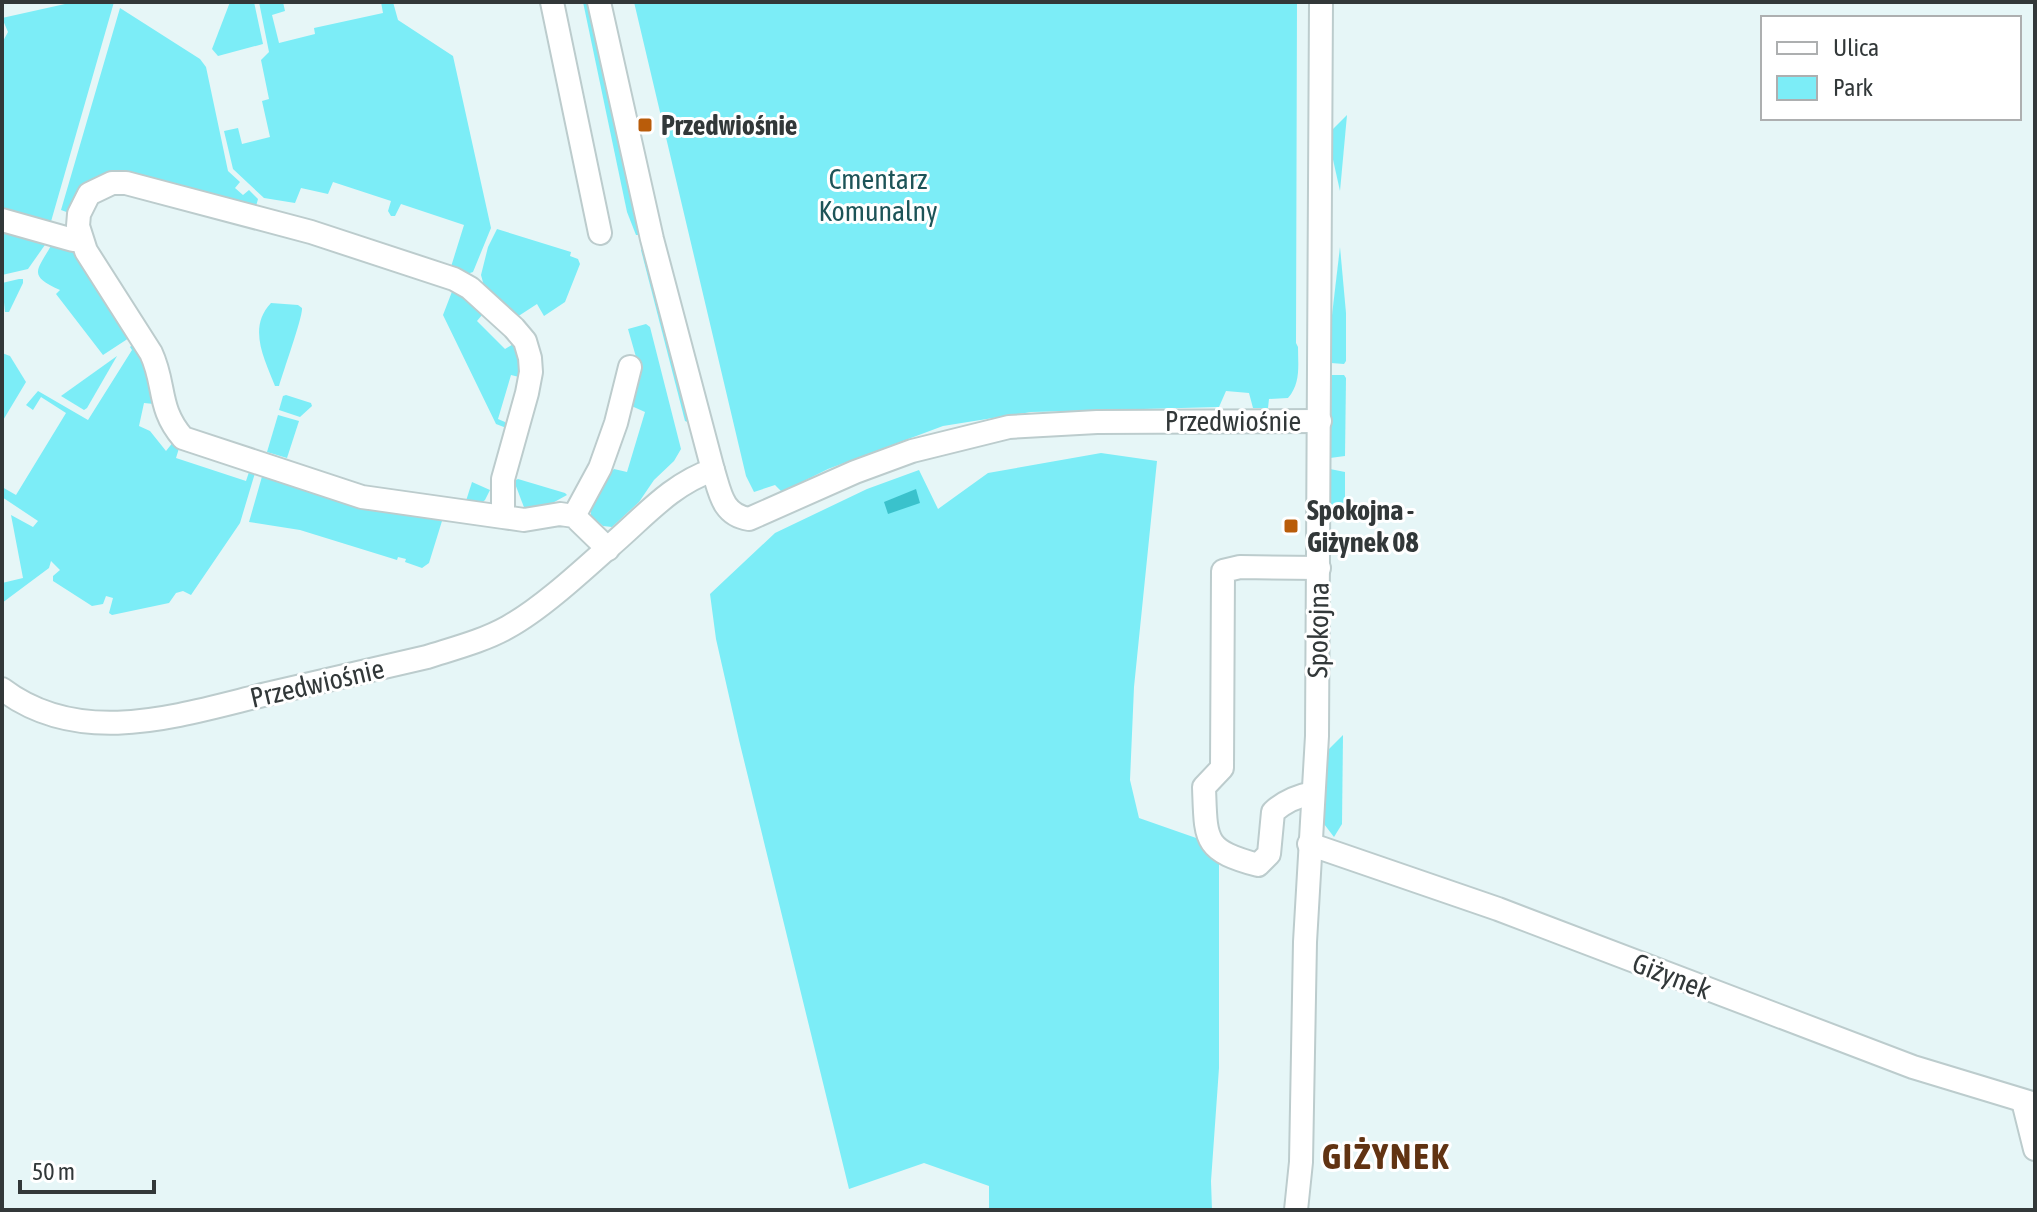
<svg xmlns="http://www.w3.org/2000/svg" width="2037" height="1212" font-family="'Asap Condensed',sans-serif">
<rect width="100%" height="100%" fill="#e6f6f7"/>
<g fill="#7cedf7">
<polygon points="74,2 114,2 50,225 2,211 2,43 8,32 2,18"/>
<polygon points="230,2 254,2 263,44 218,56 212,49"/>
<polygon points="259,2 283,2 285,11 272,15 279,43 315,34 314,28 383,13 381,2 393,2 398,20 453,56 491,228 473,272 464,275 450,270 464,225 401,204 395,216 391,216 388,211 391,201 333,182 328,194 301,188 295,203 264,198 233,169 224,131 238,128 242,144 270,137 262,101 269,99 261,60 269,52"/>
<polygon points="583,2 589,2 641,235 636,235 627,212"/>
<path d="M634,2H1297L1296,343L1298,347C1298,365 1301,383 1288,398L1269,399L1268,408H1253L1249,393L1226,391L1219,407L1031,412L943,426L828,469L782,492L775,485L754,492L746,476Z"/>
<polygon points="120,8 200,59 206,67 228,171 240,182 235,188 243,195 249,190 258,199 255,210 124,177 72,214 61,210"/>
<polygon points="1347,115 1340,191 1332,155 1332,130"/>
<polygon points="2,229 47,242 28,269 2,275"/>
<polygon points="497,229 571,252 570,256 578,259 580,264 565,302 544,316 537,304 517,317 484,286 481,275 488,247"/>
<path d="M52,244L79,252L151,367L154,404L144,403L139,426L150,431L166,451L174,441L180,445L176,458L246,481L249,472L255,473L240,523L191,595L183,591L176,593L169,603L112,615L109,613L113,598L106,596L103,604L92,606L53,581V576L60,570L51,561L49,568L2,603V583L23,578L11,515L33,527L38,521L2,497V487L16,495L66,413L41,397L33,410L26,405L38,391L88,420L132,350L130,347L133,344L129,338L103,355L56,294L60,290C27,275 37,271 52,244Z"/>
<polygon points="644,247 690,423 685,421 641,250"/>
<polygon points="1340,247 1346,313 1346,361 1344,364 1331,363 1332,315"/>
<polygon points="19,279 23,279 23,283 9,312 5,312 2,283"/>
<polygon points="453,289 482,307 482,315 477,321 505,349 515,343 525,370 519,377 511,375 498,419 505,422 509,429 496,424 443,315"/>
<path d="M271,303L298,305L302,308C303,316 283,372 279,386H275C265,360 247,328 271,303Z"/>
<path d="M646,324L650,327L681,449L674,461L654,480L639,502L612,527L603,526L591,516C590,493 599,484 614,469L627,472L645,412L627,404L638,364L628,329Z"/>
<polygon points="2,353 10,356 26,382 2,422"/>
<polygon points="117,356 87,408 84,410 61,396"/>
<polygon points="1331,375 1344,375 1346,378 1345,456 1330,458"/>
<polygon points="286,395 311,403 312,406 300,417 279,410 283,396"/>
<polygon points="278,415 299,421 287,458 267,452"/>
<polygon points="1101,453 1157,461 1134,687 1130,780 1139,818 1219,846 1219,1068 1211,1181 1212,1210 989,1210 989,1186 924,1163 849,1189 739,740 716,639 710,594 775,533 867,489 919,470 938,509 988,473"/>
<polygon points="1330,469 1345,472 1345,503 1332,517 1330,515"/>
<polygon points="263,473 439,517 442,521 429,563 422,568 405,562 406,559 398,557 397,560 300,530 249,522"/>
<polygon points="518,479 565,493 567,495 538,511 525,510 514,481"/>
<polygon points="472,482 490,490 485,500 478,506 465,504"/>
<polygon points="1343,735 1342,824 1334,837 1324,824 1327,751"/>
</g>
<polygon fill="#3ac2cc" points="916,489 920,503 888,514 884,502"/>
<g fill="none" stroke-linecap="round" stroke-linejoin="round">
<g stroke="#bccccd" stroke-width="26">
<g id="minor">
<polyline points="552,2 600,233"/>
<path d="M599,2L652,239L713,470C720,492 722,515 749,519L855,472L912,451L1009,427L1097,422L1320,421"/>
<polyline points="2,220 73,240 81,239"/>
<polyline points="574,516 600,468 616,423 630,367"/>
<path d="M503,517L362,497L183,438C157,408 166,385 151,353L86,251L78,226L79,214L89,194L112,183H126L311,232L454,279L470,288L514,328L525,341L530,358L531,372L527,393L503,479V517L524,520L560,514L574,516L608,549"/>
<path d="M2,689C81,749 180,715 267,694C320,682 374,669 427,657C455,648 483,641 508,627C541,609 582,571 610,546C643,518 671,484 713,470"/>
<path d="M1313,793C1297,796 1285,801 1273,812L1269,854L1258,865C1203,850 1206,841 1204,787L1222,768L1223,571L1240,567L1319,568"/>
<polyline points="1309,844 1498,909 1913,1067 2035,1104"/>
<polyline points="2023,1101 2035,1149"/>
<polyline points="1296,1210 1301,1162 1305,942 1317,736 1321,2"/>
</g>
</g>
<use href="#minor" stroke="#fff" stroke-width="22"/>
</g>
<g fill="#b95c0a" stroke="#fff" stroke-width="3">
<rect x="637" y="117" width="16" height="16" rx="4"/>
<rect x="1283" y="518" width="16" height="16" rx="4"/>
</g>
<g text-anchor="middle" stroke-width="6" stroke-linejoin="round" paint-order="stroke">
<g font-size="28" font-weight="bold" fill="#323839" stroke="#fff" text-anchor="start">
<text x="661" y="135">Przedwiośnie</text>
<text x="1307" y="520">Spokojna -<tspan x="1307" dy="32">Giżynek 08</tspan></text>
</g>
<g font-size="28" fill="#1d5458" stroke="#fff">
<text x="878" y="189">Cmentarz<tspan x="878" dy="32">Komunalny</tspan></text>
</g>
<g font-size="28" fill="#323839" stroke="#fff">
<text x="1233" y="431">Przedwiośnie</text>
<text transform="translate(1318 630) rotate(-89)" y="10">Spokojna</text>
<text transform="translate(317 683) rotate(-13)" y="10">Przedwiośnie</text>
<text transform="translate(1672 976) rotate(21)" y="10">Giżynek</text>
</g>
<g font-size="36" font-weight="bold" letter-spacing="2" fill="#613312" stroke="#fff">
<text x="1386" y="1169">GIŻYNEK</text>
</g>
</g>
<rect width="2037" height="1212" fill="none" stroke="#323839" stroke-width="8"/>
<rect x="1761" y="16" width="260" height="104" fill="#ffffff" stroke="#adafb0" stroke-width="2"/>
<rect x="1777" y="42" width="40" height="12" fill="#ffffff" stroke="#adafb0" stroke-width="2"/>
<text x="1833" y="56" font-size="24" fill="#323839">Ulica</text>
<rect x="1777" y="76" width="40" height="24" fill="#7cedf7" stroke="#adafb0" stroke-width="2"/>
<text x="1833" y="96" font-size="24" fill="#323839">Park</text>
<path d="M20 1180v12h134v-12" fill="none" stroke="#323839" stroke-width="4"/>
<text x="32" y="1180" font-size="24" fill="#323839" stroke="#ffffff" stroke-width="6" paint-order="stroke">50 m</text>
</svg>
